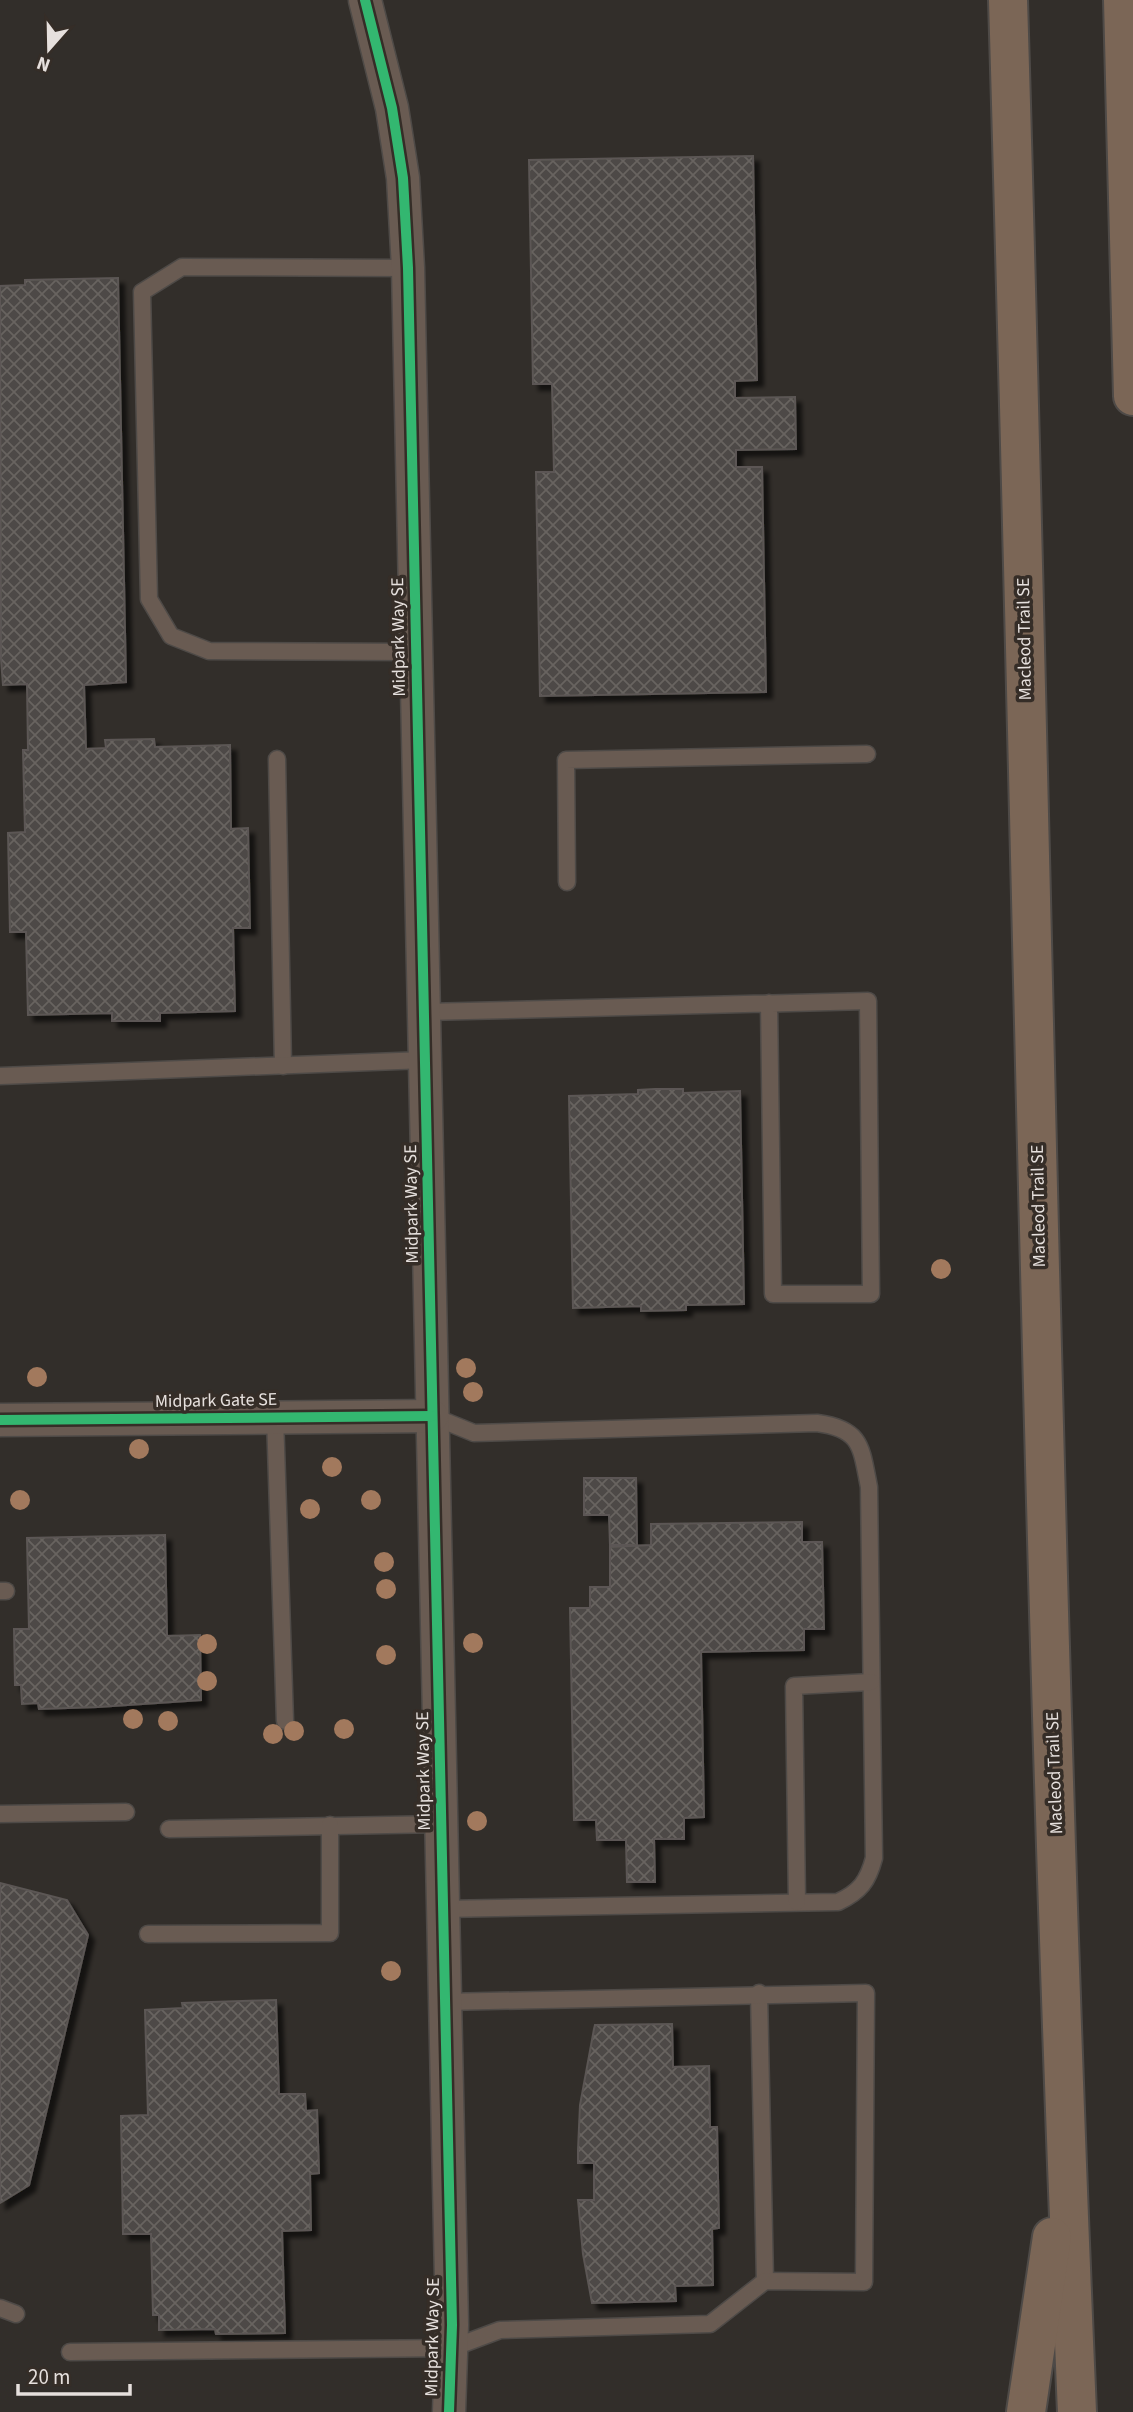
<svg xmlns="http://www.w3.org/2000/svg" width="1133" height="2412" font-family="'Source Sans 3',sans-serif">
<defs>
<pattern id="building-cross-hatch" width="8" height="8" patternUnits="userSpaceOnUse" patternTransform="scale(1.75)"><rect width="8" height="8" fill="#4d4946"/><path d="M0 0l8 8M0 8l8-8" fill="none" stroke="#676360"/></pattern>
<filter id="shadow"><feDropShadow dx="6" dy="6" stdDeviation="2" flood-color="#0009"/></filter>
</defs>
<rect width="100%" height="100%" fill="#322e2a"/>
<g fill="url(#building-cross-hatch)" stroke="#5b5754" stroke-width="2" filter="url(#shadow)">
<polygon points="753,156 757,380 735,381 735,398 795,397 796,449 736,450 736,467 762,467 766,692 540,696 536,472 554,472 552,384 533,384 529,160"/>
<polygon points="118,278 126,682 84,685 86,749 106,748 105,740 154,739 155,747 230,745 231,829 248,828 250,928 233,928 235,1011 160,1013 160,1021 112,1021 112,1013 28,1015 26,932 10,932 8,833 25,832 23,750 28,750 27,684 3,685 1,659 0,286 25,285 25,280"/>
<polygon points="655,1089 683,1089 683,1093 740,1091 744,1304 686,1305 686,1310 641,1311 641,1306 573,1308 569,1096 638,1094 638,1090"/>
<polygon points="584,1478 636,1478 637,1545 610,1545 609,1515 584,1515"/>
<polygon points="802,1522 802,1542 822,1542 824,1629 804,1629 804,1650 701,1652 704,1817 684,1818 684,1839 654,1839 655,1882 627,1882 626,1840 597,1840 596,1820 574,1820 570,1608 590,1608 590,1587 610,1587 610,1547 651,1545 651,1524"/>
<polygon points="165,1535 167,1636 200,1635 201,1700 98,1707 39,1709 38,1703 22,1704 21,1685 15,1685 14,1629 29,1629 27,1538"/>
<polygon points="0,1883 67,1900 88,1935 29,2185 0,2203"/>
<polygon points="276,2000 279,2094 305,2094 306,2111 317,2110 319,2173 310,2174 311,2230 282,2231 285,2333 216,2334 215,2329 159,2330 159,2315 153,2315 151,2234 123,2234 121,2116 148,2115 145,2010 183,2008 182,2003"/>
<polygon points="672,2024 673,2067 709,2066 710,2127 717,2127 719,2228 712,2229 713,2285 675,2286 676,2301 592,2303 583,2254 578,2200 594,2200 594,2163 578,2163 578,2150 580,2105 594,2029 595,2025"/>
</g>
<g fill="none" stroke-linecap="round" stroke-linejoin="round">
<g stroke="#4e4a47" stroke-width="19">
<g id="service">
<polyline points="408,268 182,267 142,292 149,599 171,636 209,651 416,652"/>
<polyline points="277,759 283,1066"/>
<polyline points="567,882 566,760 867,754"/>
<polyline points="425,1012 868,1001 871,1294 773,1294 769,1003"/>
<polyline points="0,1076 425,1060"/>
<path d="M432,1416L474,1433L817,1423C862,1429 861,1447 869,1487L874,1858C868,1881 860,1892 838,1902L443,1909"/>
<polyline points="275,1417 285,1721"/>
<polyline points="0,1591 6,1591"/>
<polyline points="0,1814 126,1812"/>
<polyline points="169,1829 442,1824"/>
<polyline points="797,1902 794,1686 871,1682"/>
<polyline points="148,1934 330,1933 330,1825"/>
<polyline points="759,1993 765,2281"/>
<polyline points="0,2308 16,2314"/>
<polyline points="70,2352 452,2348 500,2330 710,2324 765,2281 864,2282 866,1993 445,2002"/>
</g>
</g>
<g stroke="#4e4a47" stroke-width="35">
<g id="minor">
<polyline points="365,0 392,108 403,178 408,268 452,2325 449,2412"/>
<polyline points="0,1420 432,1416"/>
</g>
</g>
<g stroke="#4e4a47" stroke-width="42">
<g id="motorway">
<path d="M1008,0C1032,804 1042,1608 1077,2412"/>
<polyline points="1123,0 1133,396"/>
<polyline points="1026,2412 1052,2237"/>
</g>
</g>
<use href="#service" stroke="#695b52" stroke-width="16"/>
<use href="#minor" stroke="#695b52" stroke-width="32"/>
<use href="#motorway" stroke="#7b6656" stroke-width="38"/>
<g stroke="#352d27" stroke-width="15">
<g id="cycleway">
<polyline points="365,0 392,108 403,178 408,268 452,2325 449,2412"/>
<polyline points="0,1420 432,1416"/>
</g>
</g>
<use href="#cycleway" stroke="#33b770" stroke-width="10"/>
</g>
<g fill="#a2795d">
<circle cx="941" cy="1269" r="10"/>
<circle cx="466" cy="1368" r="10"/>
<circle cx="37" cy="1377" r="10"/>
<circle cx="473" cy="1392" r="10"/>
<circle cx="139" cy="1449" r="10"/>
<circle cx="332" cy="1467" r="10"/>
<circle cx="20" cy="1500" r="10"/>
<circle cx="371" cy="1500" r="10"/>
<circle cx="310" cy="1509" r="10"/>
<circle cx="384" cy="1562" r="10"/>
<circle cx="386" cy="1589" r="10"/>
<circle cx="473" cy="1643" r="10"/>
<circle cx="207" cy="1644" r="10"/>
<circle cx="386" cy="1655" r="10"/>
<circle cx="207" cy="1681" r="10"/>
<circle cx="133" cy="1719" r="10"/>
<circle cx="168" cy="1721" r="10"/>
<circle cx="344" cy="1729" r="10"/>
<circle cx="294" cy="1731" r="10"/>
<circle cx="273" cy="1734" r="10"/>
<circle cx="477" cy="1821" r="10"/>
<circle cx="391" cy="1971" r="10"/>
</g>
<g text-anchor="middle" stroke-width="7" stroke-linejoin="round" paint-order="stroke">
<g font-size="18" fill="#e6e0dd" stroke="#352d27">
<text transform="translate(398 637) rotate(-91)" y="6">Midpark Way SE</text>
<text transform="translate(1024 639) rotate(-91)" y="6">Macleod Trail SE</text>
<text transform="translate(411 1204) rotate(-91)" y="6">Midpark Way SE</text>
<text transform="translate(1038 1206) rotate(-91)" y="6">Macleod Trail SE</text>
<text transform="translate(216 1400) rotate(-1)" y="6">Midpark Gate SE</text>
<text transform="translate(423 1771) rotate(-91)" y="6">Midpark Way SE</text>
<text transform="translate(1054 1773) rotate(-92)" y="6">Macleod Trail SE</text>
<text transform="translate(432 2337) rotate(-89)" y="6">Midpark Way SE</text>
</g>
</g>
<g transform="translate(49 49) rotate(200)" stroke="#352d27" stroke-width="5" paint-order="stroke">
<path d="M0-5L12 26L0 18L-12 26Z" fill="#e6e0dd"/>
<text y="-10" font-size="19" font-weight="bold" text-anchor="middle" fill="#e6e0dd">N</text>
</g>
<path d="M18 2384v10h112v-10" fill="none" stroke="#e6e0dd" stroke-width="3.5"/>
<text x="28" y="2384" font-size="21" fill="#e6e0dd" stroke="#352d27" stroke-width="5" paint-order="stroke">20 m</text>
</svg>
